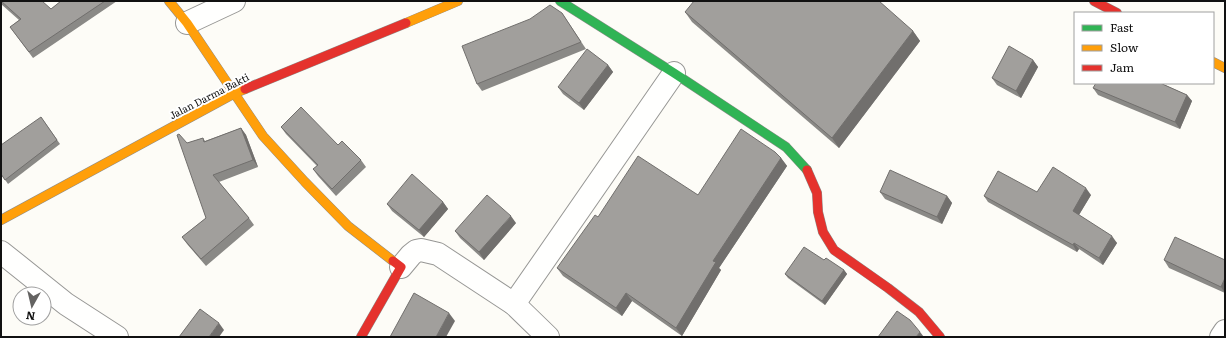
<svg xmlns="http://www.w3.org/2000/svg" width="1226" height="338" font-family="Literata,serif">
<rect width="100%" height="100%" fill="#fdfcf7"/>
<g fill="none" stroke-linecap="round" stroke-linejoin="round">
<g stroke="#979795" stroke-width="24">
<g id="street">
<polyline points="187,23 234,1"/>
<polyline points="1,252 66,304 117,337"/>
<polyline points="401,267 411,255 416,251 421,250 438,254 514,304 548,337"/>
<polyline points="514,304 674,73"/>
<polyline points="1221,337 1225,331"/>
</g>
</g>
<g stroke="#8e8d8b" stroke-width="10">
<polyline id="fast" points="560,1 674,73 786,147 807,170"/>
</g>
<g stroke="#8e8d8b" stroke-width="10">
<g id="slow">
<polyline points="169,1 187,23 263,136 305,182 348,226 393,261"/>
<polyline points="406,23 458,1"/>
<polyline points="1213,62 1225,68"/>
<polyline points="1,220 235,93 245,89"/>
</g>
</g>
<g stroke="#8e8d8b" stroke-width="10">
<g id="jam">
<polyline points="1094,1 1117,13"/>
<polyline points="245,89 406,23"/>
<polyline points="807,170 817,193 818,212 823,232 834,250 888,288 919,312 940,337"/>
<polyline points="361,337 401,267 393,261"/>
</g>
</g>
<use href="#street" stroke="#fffffe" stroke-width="22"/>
<use href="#fast" stroke="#30b455" stroke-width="9"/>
<use href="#slow" stroke="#ff9f0a" stroke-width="9"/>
<use href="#jam" stroke="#e5322d" stroke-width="9"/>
</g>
<g fill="#8a8986">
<polygon points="1,1 51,9 61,1 117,1 33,58 10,27 19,20 1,4"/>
<polygon points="685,12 913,31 920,41 839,148 692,22"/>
<polygon points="562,13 586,49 482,91 477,84"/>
<polygon points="1033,60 1038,67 1021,98 997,85 992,78"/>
<polygon points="608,65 613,72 584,110 563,94 558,87"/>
<polygon points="1165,85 1187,95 1192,101 1180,129 1098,95 1093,88"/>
<polygon points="41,117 60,144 8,184 1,174"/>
<polygon points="281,127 338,145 361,160 366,167 336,196 318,176 313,169 317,166 286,134"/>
<polygon points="241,128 246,135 258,167 219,182 249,218 254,225 206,266 187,244 182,237 206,218 187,143 203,138 205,141"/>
<polygon points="781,158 787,166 719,268 721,270 682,336 632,301 622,316 563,276 557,268 698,195"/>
<polygon points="880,192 947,196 952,203 942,224 885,199"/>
<polygon points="1037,192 1091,195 1079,215 1117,243 1103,265 1079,249 1077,252 988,202 984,196"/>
<polygon points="443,202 448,209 424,237 392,211 387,204"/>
<polygon points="516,223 484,260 460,238 455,231"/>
<polygon points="824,260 844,270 847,274 825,305 788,278 785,274"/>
<polygon points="1164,260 1225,260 1225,293 1169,268"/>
</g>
<g fill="#716f6d">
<polygon points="913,31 920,41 839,148 832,138"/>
<polygon points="1033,60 1038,67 1021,98 1016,91"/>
<polygon points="608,65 613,72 584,110 579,103"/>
<polygon points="1187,95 1192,101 1180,129 1175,122"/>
<polygon points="241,128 246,135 258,167 253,160"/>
<polygon points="781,158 787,166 719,268 721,270 682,336 676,328 713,261"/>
<polygon points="1086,188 1091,195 1077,218 1073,211"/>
<polygon points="947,196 952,203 942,224 937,217"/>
<polygon points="443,202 448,209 424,237 419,230"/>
<polygon points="511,216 516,223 484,260 479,252"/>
<polygon points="1112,236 1117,243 1103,265 1099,258"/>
<polygon points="1074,243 1079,249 1077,252 1073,245"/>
<polygon points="844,270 847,274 825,305 822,301"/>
<polygon points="1225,278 1225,293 1221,287"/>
<polygon points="626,293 632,301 622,316 616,308"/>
<polygon points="449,313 455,321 446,337 436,337"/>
<polygon points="219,323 224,330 219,337 209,337"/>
<polygon points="920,332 924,337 916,337"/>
</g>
<g fill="#a19f9c" stroke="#716f6d">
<polygon points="1,1 42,1 51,9 61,1 105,1 29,52 10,27 21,19"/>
<polygon points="694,1 879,1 913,31 832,138 685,12"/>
<polygon points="550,5 562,13 581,42 477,84 462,46 530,19"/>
<polygon points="1009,46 1033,60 1016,91 992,78"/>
<polygon points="587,49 608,65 579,103 558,87"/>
<polygon points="1096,83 1160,83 1187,95 1175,122 1093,88"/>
<polygon points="301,107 338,145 342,141 361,160 332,189 313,169 318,165 281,127"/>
<polygon points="41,117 57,140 5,180 1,174 1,145"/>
<polygon points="241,128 253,160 213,175 249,218 201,259 182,237 206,218 177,135 179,134 187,143 203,138 204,142"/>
<polygon points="741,129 775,152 781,158 713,261 716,262 676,328 626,293 616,308 557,268 595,215 598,217 638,156 698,195"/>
<polygon points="1053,167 1086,188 1073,211 1112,236 1099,258 1074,243 1073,245 984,196 998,171 1037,192"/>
<polygon points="890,170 947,196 937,217 880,192"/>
<polygon points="412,174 443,202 419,230 387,204"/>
<polygon points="487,195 511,216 479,252 455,231"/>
<polygon points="1175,237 1225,260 1225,278 1221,287 1164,260"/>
<polygon points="804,247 824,260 826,258 844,270 822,301 785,274"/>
<polygon points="414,293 449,313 436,337 390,337"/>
<polygon points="200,309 219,323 209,337 179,337"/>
<polygon points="897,311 910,320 920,332 916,337 878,337"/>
</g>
<g text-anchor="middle" stroke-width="4" stroke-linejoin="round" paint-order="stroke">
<g font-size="10" fill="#111" stroke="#fff">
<text transform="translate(209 96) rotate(-27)" y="4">Jalan Darma Bakti</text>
</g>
</g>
<rect width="1226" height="338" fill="none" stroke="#111111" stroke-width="4"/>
<rect x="1074" y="12" width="140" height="72" fill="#ffffff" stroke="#a0a0a0"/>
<rect x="1082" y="25" width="20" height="6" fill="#30b455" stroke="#a0a0a0"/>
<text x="1110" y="32" font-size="12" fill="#111111">Fast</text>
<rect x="1082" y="45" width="20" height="6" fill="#ff9f0a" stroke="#a0a0a0"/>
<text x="1110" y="52" font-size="12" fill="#111111">Slow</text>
<rect x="1082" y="65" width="20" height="6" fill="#e5322d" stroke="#a0a0a0"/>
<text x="1110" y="72" font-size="12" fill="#111111">Jam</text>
<g transform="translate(32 306) rotate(188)"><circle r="19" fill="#ffffff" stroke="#a0a0a0"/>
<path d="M0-3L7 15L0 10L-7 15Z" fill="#646362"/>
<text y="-6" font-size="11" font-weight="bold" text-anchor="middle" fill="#111111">N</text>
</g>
</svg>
